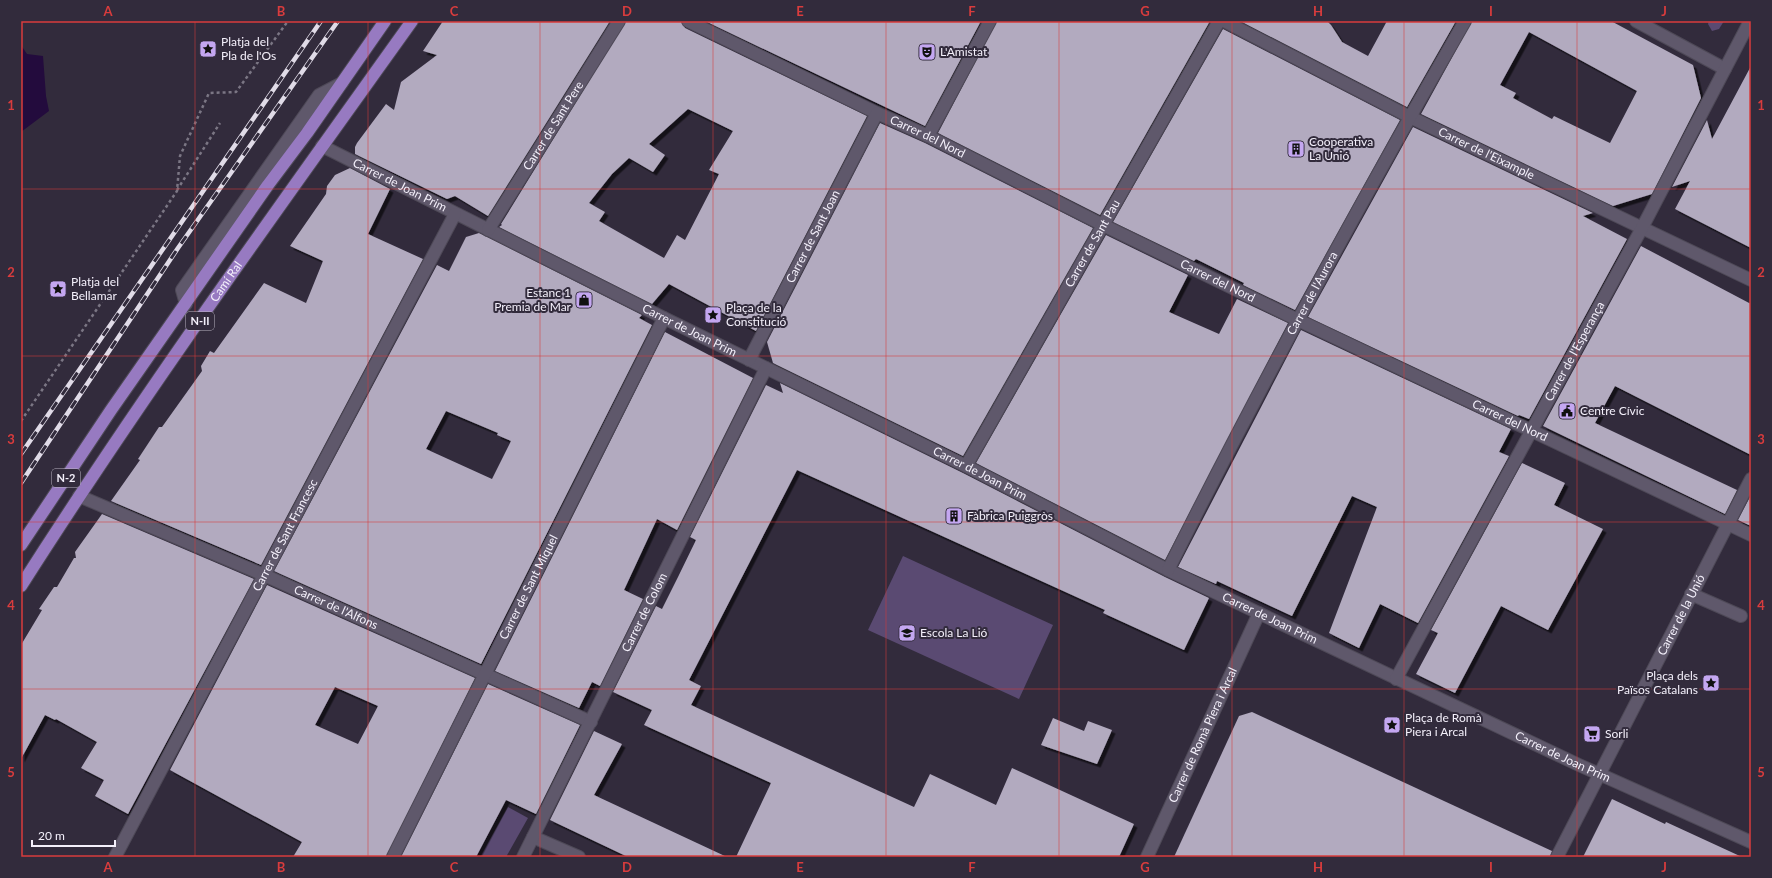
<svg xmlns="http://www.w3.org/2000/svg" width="1772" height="878" font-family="Lato,sans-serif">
<defs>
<filter id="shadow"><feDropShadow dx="3.5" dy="3.5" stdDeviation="0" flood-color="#0009"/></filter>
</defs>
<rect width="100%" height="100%" fill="#322b3c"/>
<g fill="#5a4a72">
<polygon points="1709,21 1724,21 1719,29 1712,31 1708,24"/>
<polygon points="903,556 1053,625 1019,699 868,630"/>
<polygon points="508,807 528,818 506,857 480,857"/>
</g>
<polygon fill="#230b3d" points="21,45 27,54 43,56 46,96 49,111 21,132"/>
<g fill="#b2aabf" fill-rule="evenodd" filter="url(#shadow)">
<polygon points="443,21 610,21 488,216 455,196 447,199 355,154 355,147 357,143 386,104 394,110 401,82 437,55 423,51"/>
<path d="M626,21H681L685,28L867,116L756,331L669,284L652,304L499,227L502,225L501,224ZM688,109L733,131L709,170L719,174L685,240L677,235L664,258L599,221L605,212L589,203L612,174L629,158L653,172L665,155L649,144Z"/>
<polygon points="705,21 981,21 925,126"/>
<polygon points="997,21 1210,21 1100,215 938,133"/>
<polygon points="1240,21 1327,21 1331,25 1342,42 1368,56 1387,21 1456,21 1407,107"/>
<path d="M1472,21H1611L1693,65L1701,98L1652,194L1613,206L1421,114ZM1529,32L1637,91L1610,143L1554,116L1552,119L1513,98L1516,93L1500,85Z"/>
<polygon points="1223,29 1400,120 1295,310 1243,285 1244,283 1196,259 1194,261 1113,222"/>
<polygon points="1751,66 1751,248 1675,209 1690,181 1672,187 1707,120 1712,139"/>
<polygon points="880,123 925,143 1093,228 963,456 773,363 767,342"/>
<polygon points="1413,127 1593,213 1583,216 1627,239 1529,419 1519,415 1518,416 1308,317"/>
<polygon points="350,168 390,189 368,234 423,259 261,565 111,501 140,460 138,459 159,427 162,427 202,371 201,366 210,351 214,353 264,283 306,303 323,261 290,246 326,194 327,186 335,175"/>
<path d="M479,233L642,315L639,318L652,325L481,664L274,571L437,265L449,271L466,237ZM446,411L498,433L497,435L511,441L492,479L426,449Z"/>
<polygon points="1106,235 1188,275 1169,312 1219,334 1237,299 1288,323 1165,560 976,463"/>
<polygon points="1641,246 1751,304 1751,455 1615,386 1595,423 1737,490 1725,514 1543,426"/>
<polygon points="1301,330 1511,429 1499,452 1509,456 1418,623 1380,604 1359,648 1329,633 1377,507 1352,496 1292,616 1217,581 1216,584 1178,567"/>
<polygon points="665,332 753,378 677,530 657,519 624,590 643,599 600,686 592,682 579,708 495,671"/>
<polygon points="780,383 963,473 1165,577 1209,598 1184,650 1103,613 1105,610 797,470 689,680 701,686 691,705 914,807 930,774 996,805 1012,768 1134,824 1119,857 736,857 771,783 644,725 652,710 613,692 656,606 662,609 678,577 696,540 690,537 766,385 783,393"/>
<polygon points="1522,463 1565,483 1554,505 1603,529 1548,630 1501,606 1455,693 1416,674 1438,633 1431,630"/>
<polygon points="1750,497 1751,497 1751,526 1738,520"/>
<polygon points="102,514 254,579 128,814 95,796 104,780 81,768 97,742 56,719 55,720 45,715 21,759 21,645 42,610 39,609 54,587 57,587 74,558 76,558 75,552"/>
<path d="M267,585L475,678L386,857H293L302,842L170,770ZM335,687L378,706L358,744L315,725Z"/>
<polygon points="488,684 580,725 536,814 506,800 476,857 401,857"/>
<polygon points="1252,712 1552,851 1550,857 1174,857 1239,716"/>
<polygon points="1053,718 1084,731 1088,721 1112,730 1097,764 1041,745"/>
<polygon points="594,731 622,744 594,795 727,857 628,857 550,820"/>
<polygon points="1612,799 1665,824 1666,822 1742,857 1583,857"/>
</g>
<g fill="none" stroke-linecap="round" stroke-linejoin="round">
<g stroke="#4e4957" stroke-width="14">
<g id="lane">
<polyline points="186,304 182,290 319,95 342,83"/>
<polyline points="1691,594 1741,616"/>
</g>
</g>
<g stroke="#4e4957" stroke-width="14">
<g id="street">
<path id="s1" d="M688,21L877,113L928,136L1103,225L1298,320L1751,535"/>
<path id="s2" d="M1224,21L1410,117L1751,280"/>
<polyline points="1636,21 1725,69"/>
<polyline points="928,136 990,21"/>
<path id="s3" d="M322,146L664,318L966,466L1168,570L1579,765L1751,842"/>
<path id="s4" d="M488,230L619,21"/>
<path id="s5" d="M749,360L877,113"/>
<path id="s6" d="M966,466L1219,21"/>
<path id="s7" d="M79,496L264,575L591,722"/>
<path id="s8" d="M1168,570C1261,384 1361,201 1465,21"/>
<path id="s9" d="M1396,679L1642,228L1750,21"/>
<polyline points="533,837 579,857"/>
<path id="s10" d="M115,857L455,214"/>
<path id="s11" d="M393,857L664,318"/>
<path id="s12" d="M523,857L766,368"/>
<path id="s13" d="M1147,857L1259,613"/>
<path id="s14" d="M1557,857L1751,479"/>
</g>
</g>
<g stroke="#4e4957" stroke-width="14">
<g id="primary">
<polyline points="21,545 111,410 268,185 307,133 385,21"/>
<path id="s15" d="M21,586C144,393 279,207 412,21"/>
</g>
</g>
<g stroke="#7b7684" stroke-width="2.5" stroke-dasharray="3 3" stroke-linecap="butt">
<polyline points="177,190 220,123"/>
<polyline points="21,421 177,191 180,156 209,93 236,92 288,21"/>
</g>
<use href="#lane" stroke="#5f586b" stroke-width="12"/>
<use href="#street" stroke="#5f586b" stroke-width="12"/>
<use href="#primary" stroke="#977ac1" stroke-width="12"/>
<g stroke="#e0dbe7" stroke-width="4.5">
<g id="rail">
<polyline points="21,454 321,21"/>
<polyline points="21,483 178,248 338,21"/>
</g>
</g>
<use href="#rail" stroke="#322b3c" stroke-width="3" stroke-dasharray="9" stroke-linecap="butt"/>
</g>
<path fill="none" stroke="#d93c3d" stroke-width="1" stroke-opacity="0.55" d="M195,21V857M368,21V857M540,21V857M713,21V857M886,21V857M1059,21V857M1232,21V857M1404,21V857M1577,21V857M21,189H1751M21,356H1751M21,522H1751M21,689H1751"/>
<defs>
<g id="sight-square" transform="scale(0.9)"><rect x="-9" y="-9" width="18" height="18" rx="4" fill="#c4a7f1" stroke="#322b3c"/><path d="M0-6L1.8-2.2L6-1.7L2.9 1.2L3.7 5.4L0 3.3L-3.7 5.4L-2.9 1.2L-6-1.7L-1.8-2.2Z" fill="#111"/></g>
<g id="theatre-square" transform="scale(0.9)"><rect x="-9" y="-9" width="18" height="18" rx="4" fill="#c4a7f1" stroke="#322b3c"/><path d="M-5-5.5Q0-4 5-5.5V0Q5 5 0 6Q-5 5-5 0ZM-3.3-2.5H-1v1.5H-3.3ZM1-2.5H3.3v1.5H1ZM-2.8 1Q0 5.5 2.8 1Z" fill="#111"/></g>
<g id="building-square" transform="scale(0.9)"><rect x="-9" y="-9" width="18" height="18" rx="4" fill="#c4a7f1" stroke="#322b3c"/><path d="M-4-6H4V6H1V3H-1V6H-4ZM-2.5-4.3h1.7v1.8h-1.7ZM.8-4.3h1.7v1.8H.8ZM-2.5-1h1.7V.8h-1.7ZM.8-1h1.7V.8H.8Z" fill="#111"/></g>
<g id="shop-square" transform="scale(0.9)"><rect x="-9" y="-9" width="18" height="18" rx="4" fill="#c4a7f1" stroke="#322b3c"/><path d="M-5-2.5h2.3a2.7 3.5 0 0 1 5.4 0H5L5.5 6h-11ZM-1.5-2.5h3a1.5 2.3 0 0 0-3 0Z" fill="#111"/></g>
<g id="civic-square" transform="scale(0.9)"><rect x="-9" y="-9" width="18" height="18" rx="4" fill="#c4a7f1" stroke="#322b3c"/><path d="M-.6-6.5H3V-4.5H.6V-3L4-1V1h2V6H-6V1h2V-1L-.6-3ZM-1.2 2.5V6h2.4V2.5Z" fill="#111"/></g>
<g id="school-square" transform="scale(0.9)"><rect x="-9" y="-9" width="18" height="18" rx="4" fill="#c4a7f1" stroke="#322b3c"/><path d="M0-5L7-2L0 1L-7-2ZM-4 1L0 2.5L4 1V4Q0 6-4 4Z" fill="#111"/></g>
<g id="supermarket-square" transform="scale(0.9)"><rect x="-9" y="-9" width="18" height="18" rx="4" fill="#c4a7f1" stroke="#322b3c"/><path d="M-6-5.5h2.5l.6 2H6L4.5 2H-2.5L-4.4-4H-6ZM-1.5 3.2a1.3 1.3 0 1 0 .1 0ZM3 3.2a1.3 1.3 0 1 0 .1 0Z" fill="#111"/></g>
</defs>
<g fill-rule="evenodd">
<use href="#sight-square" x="208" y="49"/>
<use href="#theatre-square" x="927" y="52"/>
<use href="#building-square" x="1296" y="149"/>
<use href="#sight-square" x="58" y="289"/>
<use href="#shop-square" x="584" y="300"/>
<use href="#sight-square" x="713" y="315"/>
<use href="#civic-square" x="1567" y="411"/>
<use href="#building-square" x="954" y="516"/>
<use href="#school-square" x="907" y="633"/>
<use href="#sight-square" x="1711" y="683"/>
<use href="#sight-square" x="1392" y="725"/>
<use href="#supermarket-square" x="1592" y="734"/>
</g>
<g text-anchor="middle" stroke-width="4" stroke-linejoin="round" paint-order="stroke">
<g fill="#322b3c" stroke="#bab5c2" stroke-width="1">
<rect x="186" y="312" width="28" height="18" rx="3"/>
<rect x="52" y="469" width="28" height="18" rx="3"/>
</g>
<g font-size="11" font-weight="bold" fill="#f4f0fb">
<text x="200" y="325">N-II</text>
<text x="66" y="482">N-2</text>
</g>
<g font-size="12" fill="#f4f0fb" stroke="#322b3c" text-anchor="start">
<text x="221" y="46">Platja del<tspan x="221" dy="14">Pla de l'Os</tspan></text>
<text x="940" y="56">L'Amistat</text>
<text x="1309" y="146">Cooperativa<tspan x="1309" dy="14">La Unió</tspan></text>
<text x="71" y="286">Platja del<tspan x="71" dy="14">Bellamar</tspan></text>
<text x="571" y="297" text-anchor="end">Estanc 1<tspan x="571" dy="14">Premia de Mar</tspan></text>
<text x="726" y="312">Plaça de la<tspan x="726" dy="14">Constitució</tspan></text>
<text x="1580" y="415">Centre Cívic</text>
<text x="967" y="520">Fàbrica Puiggròs</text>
<text x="920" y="637">Escola La Lió</text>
<text x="1698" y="680" text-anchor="end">Plaça dels<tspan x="1698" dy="14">Països Catalans</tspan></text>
<text x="1405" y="722">Plaça de Romà<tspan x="1405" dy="14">Piera i Arcal</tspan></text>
<text x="1605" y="738">Sorli</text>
</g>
<g font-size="12" fill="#f4f0fb" stroke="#322b3c">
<text dy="4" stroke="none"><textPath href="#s4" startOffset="123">Carrer de Sant Pere</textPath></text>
<text dy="4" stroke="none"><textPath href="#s1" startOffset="266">Carrer del Nord</textPath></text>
<text dy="4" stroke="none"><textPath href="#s2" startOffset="294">Carrer de l'Eixample</textPath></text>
<text dy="4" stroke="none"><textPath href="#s3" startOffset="87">Carrer de Joan Prim</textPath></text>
<text dy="4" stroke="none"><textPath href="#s5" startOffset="139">Carrer de Sant Joan</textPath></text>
<text dy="4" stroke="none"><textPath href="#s6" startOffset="256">Carrer de Sant Pau</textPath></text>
<text dy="4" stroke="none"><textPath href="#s1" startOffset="590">Carrer del Nord</textPath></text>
<text dy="4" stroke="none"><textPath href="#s15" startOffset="367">Camí Ral</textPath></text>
<text dy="4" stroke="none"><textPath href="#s8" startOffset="312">Carrer de l'Aurora</textPath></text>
<text dy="4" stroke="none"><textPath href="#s3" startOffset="411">Carrer de Joan Prim</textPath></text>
<text dy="4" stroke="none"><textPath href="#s9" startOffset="373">Carrer de l'Esperança</textPath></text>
<text dy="4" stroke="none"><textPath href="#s1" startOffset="914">Carrer del Nord</textPath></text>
<text dy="4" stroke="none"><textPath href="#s3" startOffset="735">Carrer de Joan Prim</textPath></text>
<text dy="4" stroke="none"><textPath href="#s10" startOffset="364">Carrer de Sant Francesc</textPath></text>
<text dy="4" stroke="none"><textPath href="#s11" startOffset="302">Carrer de Sant Miquel</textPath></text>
<text dy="4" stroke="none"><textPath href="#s7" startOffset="280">Carrer de l'Alfons</textPath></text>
<text dy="4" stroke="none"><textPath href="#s12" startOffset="273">Carrer de Colom</textPath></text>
<text dy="4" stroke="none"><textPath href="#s14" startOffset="272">Carrer de la Unió</textPath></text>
<text dy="4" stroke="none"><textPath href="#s3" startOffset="1059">Carrer de Joan Prim</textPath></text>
<text dy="4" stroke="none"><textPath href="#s13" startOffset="134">Carrer de Romà Piera i Arcal</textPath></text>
<text dy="4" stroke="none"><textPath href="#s3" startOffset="1383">Carrer de Joan Prim</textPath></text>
</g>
</g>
<rect width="1772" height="878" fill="none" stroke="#322b3c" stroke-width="44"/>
<path d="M32 840v6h83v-6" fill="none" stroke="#f4f0fb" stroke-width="2"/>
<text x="38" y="840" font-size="12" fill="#f4f0fb" stroke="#322b3c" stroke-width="3" paint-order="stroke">20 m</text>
<rect x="22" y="22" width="1728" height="834" fill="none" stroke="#d93c3d" stroke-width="1.5"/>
<g font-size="13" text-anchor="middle" font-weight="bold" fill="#d93c3d">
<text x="108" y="16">A</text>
<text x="281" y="16">B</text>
<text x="454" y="16">C</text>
<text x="627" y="16">D</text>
<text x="800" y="16">E</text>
<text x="972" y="16">F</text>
<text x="1145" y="16">G</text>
<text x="1318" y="16">H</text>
<text x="1491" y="16">I</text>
<text x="1664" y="16">J</text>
<text x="11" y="110">1</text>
<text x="1761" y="110">1</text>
<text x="11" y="277">2</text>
<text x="1761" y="277">2</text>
<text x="11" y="444">3</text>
<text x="1761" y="444">3</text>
<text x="11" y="610">4</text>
<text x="1761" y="610">4</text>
<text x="11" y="777">5</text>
<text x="1761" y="777">5</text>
<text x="108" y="872">A</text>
<text x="281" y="872">B</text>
<text x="454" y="872">C</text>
<text x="627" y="872">D</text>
<text x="800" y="872">E</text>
<text x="972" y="872">F</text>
<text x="1145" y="872">G</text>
<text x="1318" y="872">H</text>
<text x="1491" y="872">I</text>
<text x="1664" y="872">J</text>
</g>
</svg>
